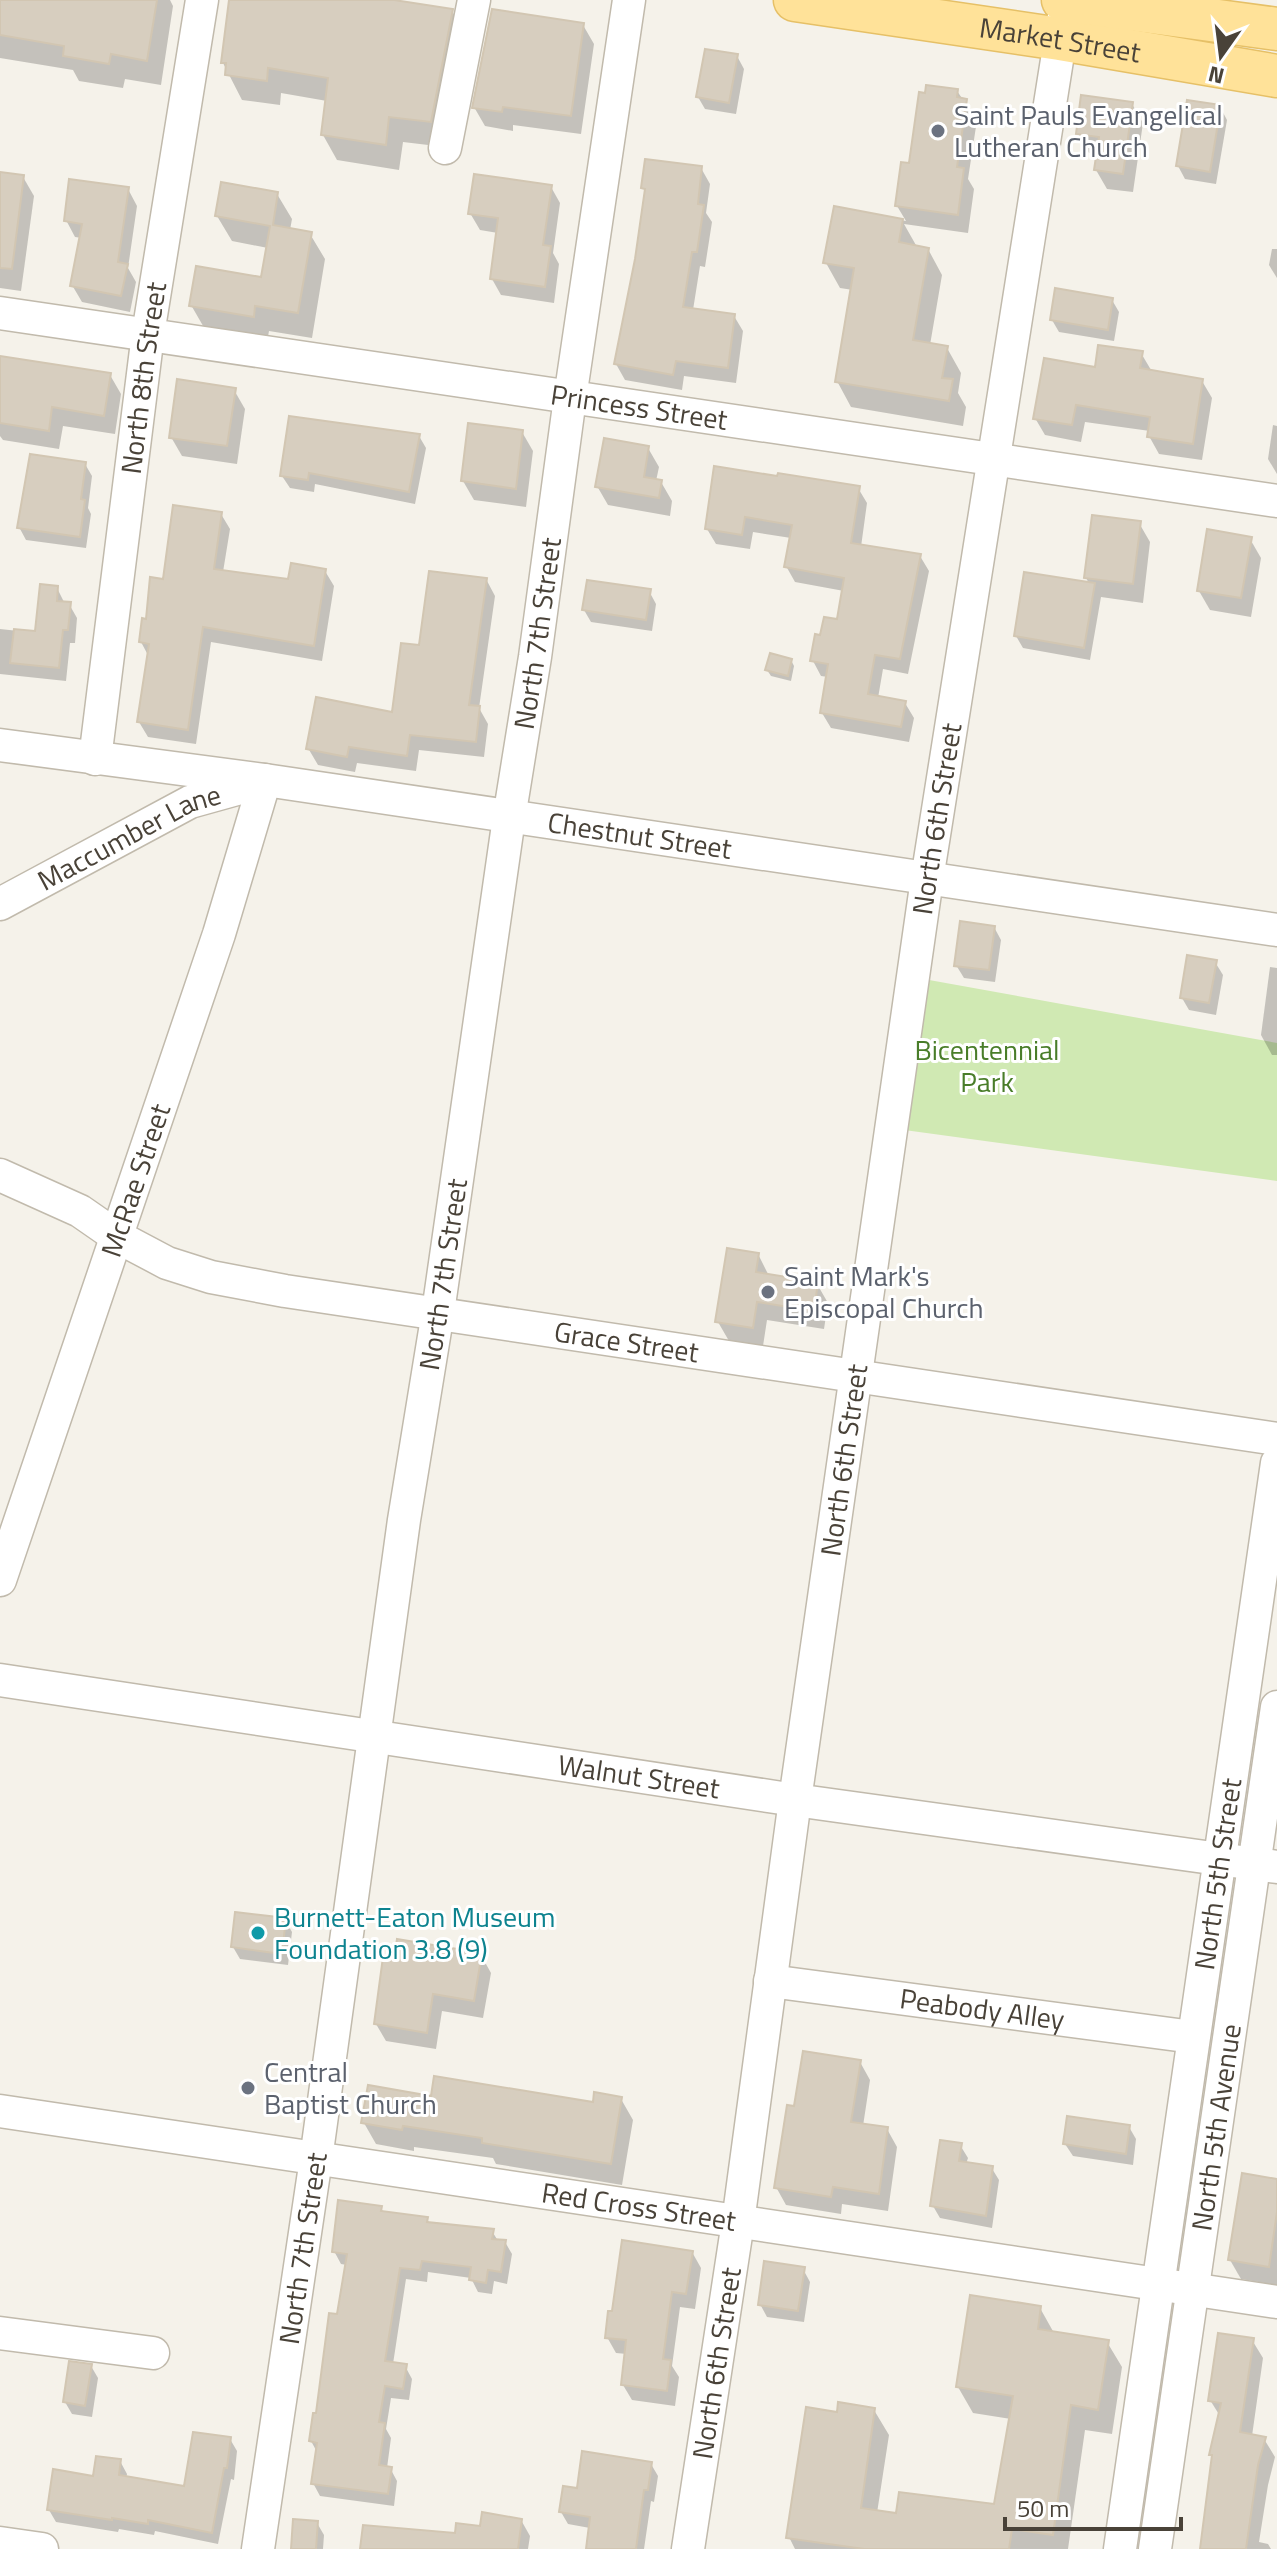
<svg xmlns="http://www.w3.org/2000/svg" width="1277" height="2549" font-family="'Titillium Web',sans-serif">
<rect width="100%" height="100%" fill="#f5f2ea"/>
<polygon fill="#d0e9b3" points="918,978 1277,1043 1277,1181 897,1129"/>
<g fill="#0003">
<polygon points="0,0 170,0 173,6 161,85 125,79 123,88 79,81 73,70 0,58"/>
<polygon points="231,0 381,0 452,11 466,36 445,147 403,142 399,170 337,160 323,135 327,101 281,93 280,105 242,100 223,63"/>
<polygon points="583,25 594,44 581,134 513,125 513,131 485,126 474,107"/>
<polygon points="737,56 744,69 736,114 705,109 698,97"/>
<polygon points="957,91 977,120 968,179 974,189 968,233 904,224 917,247 928,249 942,275 930,345 947,348 961,373 958,393 966,407 963,426 851,407 837,381 853,290 840,288 826,263 835,209 906,221 897,206 911,166"/>
<polygon points="1132,104 1143,123 1133,192 1107,189 1096,170 1099,154 1089,153 1078,134"/>
<polygon points="1220,107 1227,120 1216,184 1185,179 1178,166"/>
<polygon points="701,168 710,184 706,213 712,222 705,267 700,266 693,310 734,316 743,331 736,383 684,376 682,390 625,380 616,364 637,260 646,193 643,188"/>
<polygon points="0,174 23,177 34,196 21,291 0,288"/>
<polygon points="551,187 560,203 553,253 559,264 554,303 501,295 492,279 498,233 480,230 470,213"/>
<polygon points="128,189 137,206 128,268 136,282 130,312 82,302 72,285 82,238 75,237 66,220"/>
<polygon points="277,194 292,219 290,230 310,234 325,259 312,338 269,331 267,342 206,331 191,305 263,279 268,248 232,241 217,216"/>
<polygon points="1272,249 1277,249 1277,278 1269,265"/>
<polygon points="1112,300 1119,312 1114,341 1059,332 1052,320"/>
<polygon points="1141,353 1151,370 1202,381 1212,398 1202,460 1159,454 1149,436 1150,431 1085,422 1081,442 1045,435 1035,418 1096,369"/>
<polygon points="0,368 110,375 121,394 115,434 63,426 59,449 3,440 0,436"/>
<polygon points="234,390 245,409 237,464 182,456 171,437"/>
<polygon points="1273,425 1277,426 1277,474 1268,459"/>
<polygon points="522,432 533,451 526,507 474,500 463,481"/>
<polygon points="419,436 426,448 415,504 315,484 314,492 290,488 282,476"/>
<polygon points="648,448 659,467 656,481 661,482 672,501 670,516 608,505 597,486"/>
<polygon points="85,464 92,476 88,508 91,514 86,548 26,540 19,527"/>
<polygon points="715,469 858,488 867,503 861,547 920,556 929,571 908,674 883,669 878,698 905,703 914,718 909,742 831,728 822,713 828,677 821,676 813,661 822,637 839,621 844,591 795,582 786,566 791,538 753,532 750,549 716,544 707,529"/>
<polygon points="221,514 230,529 223,572 290,581 325,571 334,586 322,661 211,642 196,744 148,737 139,722 149,657 141,642 148,621 165,581"/>
<polygon points="1139,523 1150,542 1143,603 1101,597 1090,660 1023,648 1016,636 1090,585 1086,578"/>
<polygon points="1250,539 1261,558 1251,617 1210,610 1199,591"/>
<polygon points="486,579 495,596 479,708 488,724 484,757 419,750 416,771 357,763 355,772 318,765 308,748 394,714 421,648"/>
<polygon points="57,588 65,604 69,604 77,618 75,643 70,643 66,681 0,674 0,629 37,633"/>
<polygon points="649,591 656,604 652,631 591,622 584,610"/>
<polygon points="791,660 794,666 791,681 771,676 767,670"/>
<polygon points="994,927 1001,940 995,982 964,978 956,965"/>
<polygon points="1215,962 1223,975 1216,1015 1189,1010 1182,998"/>
<polygon points="1270,967 1277,968 1277,1055 1272,1055 1261,1035"/>
<polygon points="758,1254 769,1276 817,1284 828,1303 824,1329 767,1320 763,1346 729,1341 718,1322"/>
<polygon points="285,1920 292,1932 288,1965 240,1959 233,1947"/>
<polygon points="481,1955 491,1973 483,2018 442,2011 436,2049 386,2041 376,2024 395,1961"/>
<polygon points="860,2062 870,2080 863,2126 887,2129 897,2147 888,2211 842,2204 841,2214 786,2205 776,2187 796,2109"/>
<polygon points="433,2098 594,2104 621,2099 633,2120 622,2185 496,2164 493,2158 414,2147 414,2151 376,2144 364,2123"/>
<polygon points="1129,2127 1136,2139 1133,2165 1073,2156 1065,2144"/>
<polygon points="960,2145 968,2158 966,2164 991,2167 999,2180 992,2228 940,2218 933,2206"/>
<polygon points="1277,2181 1277,2285 1241,2279 1230,2260"/>
<polygon points="381,2208 384,2213 427,2219 430,2224 492,2231 498,2241 505,2242 512,2254 507,2284 494,2281 492,2294 478,2292 471,2278 428,2272 427,2282 406,2279 393,2364 405,2366 412,2379 409,2400 391,2398 386,2429 391,2438 387,2468 390,2468 397,2481 394,2506 320,2496 313,2483 317,2452 311,2441 339,2317 347,2265 341,2264 334,2251"/>
<polygon points="692,2252 701,2268 695,2309 680,2307 672,2366 679,2377 675,2406 632,2400 623,2385 627,2354 616,2353 607,2337"/>
<polygon points="803,2269 810,2282 804,2322 767,2317 760,2304"/>
<polygon points="1040,2308 1054,2333 1107,2342 1122,2367 1112,2434 1085,2430 1068,2549 795,2549 789,2537 839,2414 874,2410 889,2435 877,2513 898,2516 996,2506 1011,2419 973,2413 958,2387"/>
<polygon points="1252,2340 1263,2358 1252,2436 1264,2439 1275,2457 1268,2485 1259,2542 1268,2544 1271,2549 1202,2549 1214,2459 1212,2454 1220,2416 1210,2400"/>
<polygon points="91,2366 98,2378 92,2417 72,2414 65,2402"/>
<polygon points="230,2439 237,2451 234,2480 231,2479 218,2544 155,2531 154,2535 119,2529 118,2532 56,2522 49,2510 120,2461 127,2474 126,2479 186,2489"/>
<polygon points="651,2464 658,2476 654,2502 651,2501 644,2549 588,2549 590,2528 568,2524 561,2512 579,2490"/>
<polygon points="521,2520 530,2536 528,2549 362,2549 457,2535"/>
<polygon points="317,2523 324,2535 323,2549 293,2549"/>
</g>
<g fill="#d7cebf" stroke="#d2c6b2" stroke-width="2">
<polygon points="0,0 157,0 147,61 111,54 109,64 63,56 64,46 0,35"/>
<polygon points="229,0 394,0 453,9 431,122 389,117 386,145 321,135 328,78 268,68 267,81 225,75 226,63 221,63"/>
<polygon points="492,9 584,23 571,116 503,107 502,112 472,108"/>
<polygon points="705,49 738,54 729,103 696,97"/>
<polygon points="926,85 958,89 957,97 967,99 957,167 964,168 958,215 895,206 901,162 909,163 919,92 925,93"/>
<polygon points="1081,95 1133,102 1123,174 1094,170 1099,137 1076,134"/>
<polygon points="1187,100 1221,105 1210,172 1176,166"/>
<polygon points="645,159 702,166 698,204 704,205 697,252 692,252 683,307 735,314 728,368 676,361 673,375 614,364 635,259 645,189 641,188"/>
<polygon points="0,172 24,175 12,269 0,268"/>
<polygon points="474,174 552,185 543,245 551,246 545,287 490,279 498,218 468,214"/>
<polygon points="69,179 129,187 118,262 128,264 121,296 70,286 82,224 64,221"/>
<polygon points="221,182 278,192 273,225 312,232 298,313 255,306 254,317 189,306 196,266 261,277 270,226 215,216"/>
<polygon points="834,206 903,219 899,242 929,248 913,340 948,346 942,378 953,379 949,401 835,382 854,268 823,263"/>
<polygon points="1055,288 1113,298 1108,330 1050,320"/>
<polygon points="1098,345 1143,351 1140,368 1203,379 1193,444 1147,437 1150,417 1076,405 1072,425 1033,419 1044,358 1095,367"/>
<polygon points="0,356 111,373 104,416 52,407 49,431 0,423"/>
<polygon points="177,379 236,388 227,446 169,438"/>
<polygon points="289,416 420,434 409,492 309,473 308,480 280,476"/>
<polygon points="468,423 523,430 516,489 461,481"/>
<polygon points="604,438 649,446 644,477 662,480 659,498 595,487"/>
<polygon points="30,454 86,462 81,499 85,500 80,537 17,528"/>
<polygon points="714,466 777,476 778,473 860,486 851,543 921,554 900,659 875,655 868,694 906,701 901,727 820,713 828,664 810,661 815,634 820,635 824,617 837,619 844,578 784,567 792,525 745,517 742,535 705,529"/>
<polygon points="173,505 222,512 214,569 288,579 291,563 326,569 314,646 203,627 188,730 137,722 149,644 139,642 142,618 146,619 150,577 163,579"/>
<polygon points="1092,515 1141,521 1133,584 1084,578"/>
<polygon points="1207,529 1252,537 1241,598 1197,591"/>
<polygon points="429,571 487,578 469,705 480,706 476,742 410,735 407,756 349,747 347,757 306,749 316,697 392,712 401,643 419,645"/>
<polygon points="1024,572 1095,583 1084,648 1014,636"/>
<polygon points="587,580 651,589 646,620 582,610"/>
<polygon points="40,584 58,586 57,601 71,602 68,630 63,630 59,668 10,663 14,629 35,631"/>
<polygon points="770,653 792,659 788,676 765,670"/>
<polygon points="960,921 995,926 989,970 954,966"/>
<polygon points="1187,955 1217,960 1209,1003 1180,998"/>
<polygon points="727,1248 759,1253 756,1272 818,1282 814,1311 757,1302 753,1328 715,1322"/>
<polygon points="235,1912 286,1918 282,1954 231,1947"/>
<polygon points="397,1939 482,1953 474,2001 433,1994 427,2033 374,2024 383,1957 394,1959"/>
<polygon points="803,2051 861,2060 851,2122 888,2127 879,2194 833,2187 831,2197 774,2188 787,2105 794,2106"/>
<polygon points="434,2076 593,2102 594,2092 622,2097 611,2164 482,2143 482,2138 403,2126 402,2130 361,2123 368,2085 431,2096"/>
<polygon points="1067,2116 1130,2125 1126,2154 1063,2144"/>
<polygon points="940,2140 962,2143 959,2161 993,2166 986,2216 930,2206"/>
<polygon points="1242,2173 1277,2179 1277,2212 1269,2267 1228,2260"/>
<polygon points="338,2200 382,2206 381,2211 428,2217 427,2222 494,2229 492,2239 506,2240 501,2272 488,2270 486,2283 469,2280 471,2267 422,2261 420,2270 400,2268 385,2361 407,2364 403,2389 385,2386 379,2422 385,2423 379,2465 392,2467 388,2494 311,2484 317,2443 309,2441 313,2413 316,2413 329,2313 337,2314 347,2254 332,2252"/>
<polygon points="622,2240 693,2251 686,2294 672,2292 663,2359 671,2360 667,2391 621,2385 626,2340 605,2338 608,2311 612,2311"/>
<polygon points="764,2261 805,2267 798,2311 758,2305"/>
<polygon points="970,2295 1041,2306 1038,2329 1109,2340 1098,2410 1071,2405 1053,2535 1012,2529 1009,2549 864,2549 786,2538 806,2407 837,2412 838,2402 875,2408 861,2508 896,2513 899,2492 994,2504 1013,2396 956,2387"/>
<polygon points="1218,2333 1254,2338 1240,2432 1266,2437 1258,2465 1246,2549 1200,2549 1212,2455 1209,2455 1221,2403 1208,2401"/>
<polygon points="69,2361 92,2364 85,2406 63,2402"/>
<polygon points="193,2432 231,2437 227,2468 224,2468 212,2533 148,2520 148,2524 112,2518 112,2520 47,2510 53,2469 93,2476 96,2456 121,2459 119,2475 184,2486"/>
<polygon points="582,2451 652,2462 648,2490 644,2490 636,2549 586,2549 590,2517 559,2512 563,2486 577,2488"/>
<polygon points="482,2512 522,2519 518,2549 360,2549 363,2525 455,2533 456,2523 480,2526"/>
<polygon points="293,2519 318,2521 316,2549 291,2549"/>
</g>
<g fill="none" stroke-linecap="round" stroke-linejoin="round">
<g stroke="#c1baac" stroke-width="35">
<g id="minor">
<polyline points="445,148 474,0"/>
<path id="s1" d="M0,313L1277,501"/>
<path id="s2" d="M0,745L265,780L1277,930"/>
<path id="s3" d="M95,759L148,334L202,0"/>
<path id="s4" d="M0,904L190,802L251,785"/>
<path id="s5" d="M0,1175L80,1211L116,1236L167,1263L211,1277L285,1291L1277,1439"/>
<path id="s6" d="M0,1580L219,934L265,780"/>
<path id="s7" d="M0,1680L795,1800L1277,1867"/>
<path id="s8" d="M770,1981L1193,2037"/>
<path id="s9" d="M0,2111L1277,2302"/>
<polyline points="0,2333 153,2353"/>
<polyline points="0,2543 42,2549"/>
<path id="s10" d="M258,2549L316,2159L404,1520L438,1312L509,818L535,657L570,398L629,0"/>
<path id="s11" d="M688,2549L738,2222L795,1800L927,879L1064,16"/>
<path id="s12" d="M1120,2549L1277,1463"/>
<path id="s13" d="M1155,2549L1277,1707"/>
</g>
</g>
<g stroke="#e6c067" stroke-width="45">
<g id="major">
<path id="s14" d="M795,0L1060,39L1277,76"/>
<polyline points="1063,0 1277,29"/>
</g>
</g>
<use href="#minor" stroke="#fff" stroke-width="32"/>
<use href="#major" stroke="#ffe299" stroke-width="42"/>
</g>
<g fill="#6b7280" stroke="#fff" stroke-width="3">
<circle cx="938" cy="131" r="8"/>
<circle cx="768" cy="1292" r="8"/>
<circle cx="248" cy="2088" r="8"/>
</g>
<circle fill="#0f9aa8" stroke="#fff" stroke-width="3" cx="258" cy="1933" r="8"/>
<g text-anchor="middle" stroke-width="6" stroke-linejoin="round" paint-order="stroke">
<g font-size="28" fill="#494238" stroke="#fff">
<text dy="10" stroke="none"><textPath href="#s14" startOffset="268">Market Street</textPath></text>
<text dy="10" stroke="none"><textPath href="#s3" startOffset="384">North 8th Street</textPath></text>
<text dy="10" stroke="none"><textPath href="#s1" startOffset="646">Princess Street</textPath></text>
<text dy="10" stroke="none"><textPath href="#s10" startOffset="1936">North 7th Street</textPath></text>
<text dy="10" stroke="none"><textPath href="#s11" startOffset="1748">North 6th Street</textPath></text>
<text dy="10" stroke="none"><textPath href="#s2" startOffset="646">Chestnut Street</textPath></text>
<text dy="10" stroke="none"><textPath href="#s4" startOffset="146">Maccumber Lane</textPath></text>
<text dy="10" stroke="none"><textPath href="#s6" startOffset="422">McRae Street</textPath></text>
<text dy="10" stroke="none"><textPath href="#s10" startOffset="1288">North 7th Street</textPath></text>
<text dy="10" stroke="none"><textPath href="#s5" startOffset="656">Grace Street</textPath></text>
<text dy="10" stroke="none"><textPath href="#s11" startOffset="1100">North 6th Street</textPath></text>
<text dy="10" stroke="none"><textPath href="#s7" startOffset="646">Walnut Street</textPath></text>
<text dy="10" stroke="none"><textPath href="#s12" startOffset="682">North 5th Street</textPath></text>
<text dy="10" stroke="none"><textPath href="#s8" startOffset="214">Peabody Alley</textPath></text>
<text dy="10" stroke="none"><textPath href="#s13" startOffset="426">North 5th Avenue</textPath></text>
<text dy="10" stroke="none"><textPath href="#s9" startOffset="646">Red Cross Street</textPath></text>
<text dy="10" stroke="none"><textPath href="#s10" startOffset="304">North 7th Street</textPath></text>
<text dy="10" stroke="none"><textPath href="#s11" startOffset="188">North 6th Street</textPath></text>
</g>
<g font-size="28" fill="#5b616d" stroke="#fff" text-anchor="start">
<text x="954" y="125">Saint Pauls Evangelical<tspan x="954" dy="32">Lutheran Church</tspan></text>
<text x="784" y="1286">Saint Mark's<tspan x="784" dy="32">Episcopal Church</tspan></text>
<text x="264" y="2082">Central<tspan x="264" dy="32">Baptist Church</tspan></text>
</g>
<g font-size="28" fill="#497d29" stroke="#fff">
<text x="987" y="1060">Bicentennial<tspan x="987" dy="32">Park</tspan></text>
</g>
<g font-size="28" fill="#0d838f" stroke="#fff" text-anchor="start">
<text x="274" y="1927">Burnett-Eaton Museum<tspan x="274" dy="32">Foundation 3.8 (9)</tspan></text>
</g>
</g>
<g transform="translate(1221 56) rotate(194)" stroke="#ffffff" stroke-width="6" paint-order="stroke">
<path d="M0-6L14 30L0 20L-14 30Z" fill="#494238"/>
<text y="-12" font-size="22" font-weight="bold" text-anchor="middle" fill="#494238">N</text>
</g>
<path d="M1005 2517v12h176v-12" fill="none" stroke="#494238" stroke-width="4"/>
<text x="1017" y="2517" font-size="24" fill="#494238" stroke="#ffffff" stroke-width="6" paint-order="stroke">50 m</text>
</svg>
